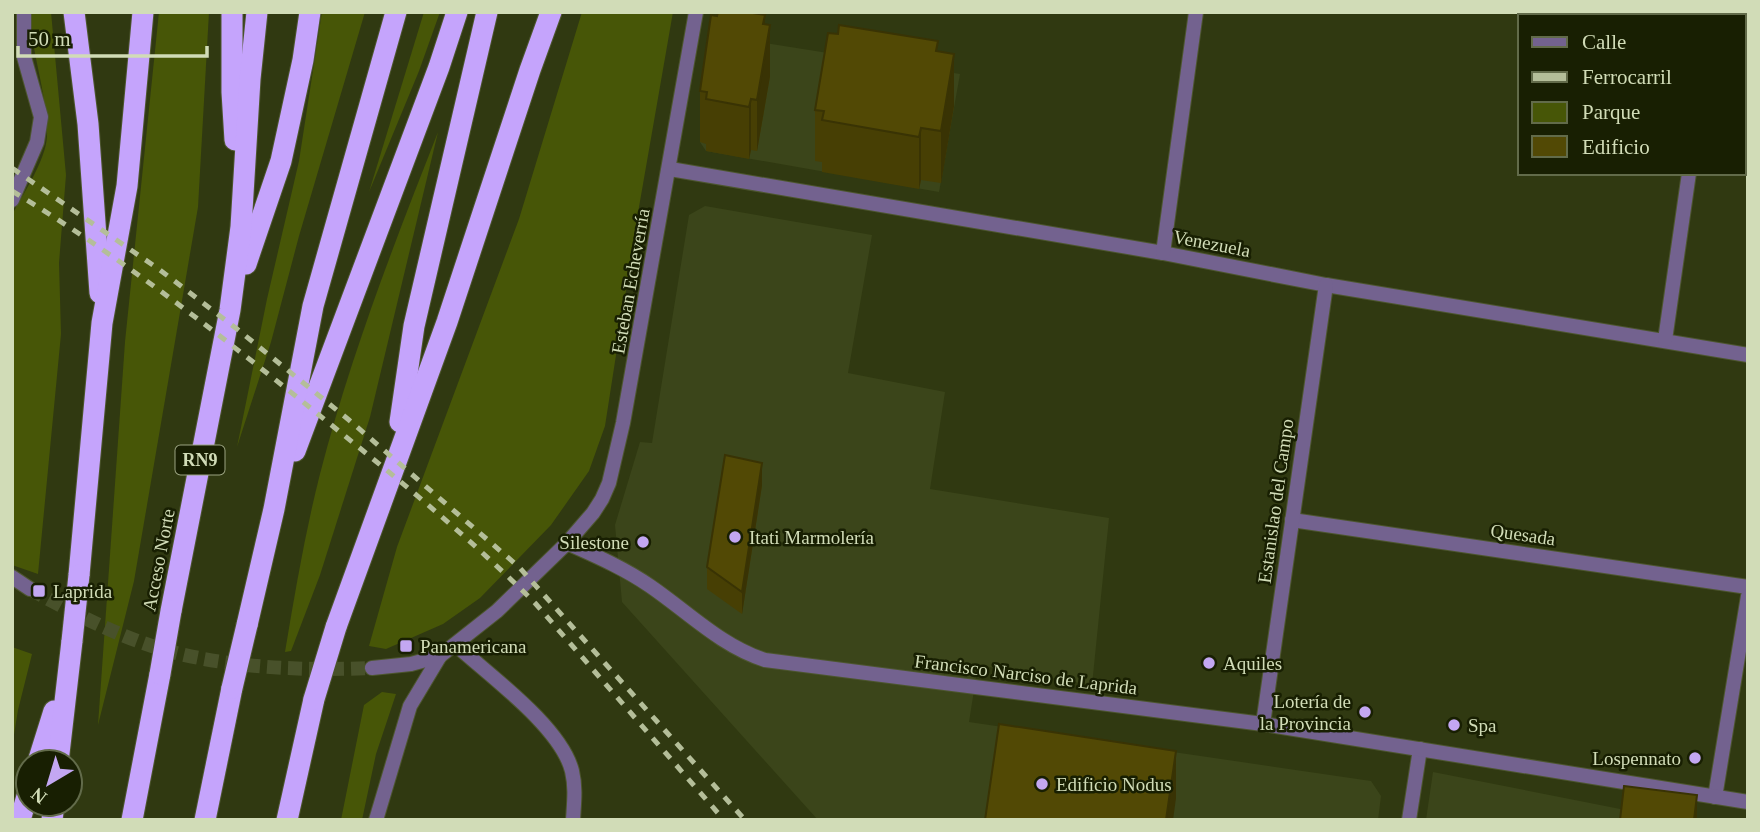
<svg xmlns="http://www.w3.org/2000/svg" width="1760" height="832" font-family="Georgia,serif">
<rect width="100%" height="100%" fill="#303911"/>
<g fill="#3b451a">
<polygon points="715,35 960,74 939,192 706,151 700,142"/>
<polygon points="705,206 872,235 848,373 945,392 930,489 1109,518 1092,685 978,665 969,722 1371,781 1381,796 1378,820 818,820 622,602 615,525 640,442 652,443 689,215"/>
<polygon points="1433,772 1676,820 1426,820"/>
</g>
<g fill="#475607">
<path d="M30,12H51L66,175L59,263L61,334L38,574L12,565V215C23,194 46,160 47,136C48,94 31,54 30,12Z"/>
<polygon points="159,12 209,12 198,207 134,581 98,725 125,342"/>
<polygon points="322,12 365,12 299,236 271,342 237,447 267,299 299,161"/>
<polygon points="424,12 440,12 419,71 369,192"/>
<polygon points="582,12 673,12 639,207 605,426 589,471 551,525 480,598 443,624 386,649 369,646 397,547 519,219"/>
<path d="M438,132L370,417L320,575L291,651L285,652C295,592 305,533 320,474C350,357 394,244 438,132Z"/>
<polygon points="12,647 32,654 18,710 12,747"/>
<polygon points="382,692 396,694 376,754 362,820 341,820 364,705"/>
</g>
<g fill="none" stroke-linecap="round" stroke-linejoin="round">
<path stroke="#48512a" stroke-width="14" stroke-dasharray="14 7" stroke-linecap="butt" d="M30,589C70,611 111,633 155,647C222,668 302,671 372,668"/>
<g stroke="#4d562f" stroke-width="16">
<g id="minor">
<polyline points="1676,12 1700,16"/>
<polyline points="1711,16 1712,12"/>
<polyline points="1744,22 1748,23"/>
<polyline points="670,169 1163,253 1326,285 1748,355"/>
<polyline points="1163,253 1196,12"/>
<polyline points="1665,340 1689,173"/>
<polyline points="1292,520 1748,587"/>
<path d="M456,645C490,676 561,727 572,771C576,788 574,803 573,820"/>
<polyline points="1263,724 1326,285"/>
<polyline points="1715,797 1748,596"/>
<polyline points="1409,820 1420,749"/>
</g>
</g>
<g stroke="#4d562f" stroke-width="16">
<g id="tertiary">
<polyline points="12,200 37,142 41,117 24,57 24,12"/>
<path d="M567,543C596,556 624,568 650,586C688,612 721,646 765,660L1263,724L1748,802"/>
<polyline points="12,577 30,589"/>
<polyline points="372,668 411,664 440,656 497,611 567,543 593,513 602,499 609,483 623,423 696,12"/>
<polyline points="376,820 410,706 440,656"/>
</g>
</g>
<g stroke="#4d562f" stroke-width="23">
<g id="motorway">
<polyline points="74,12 88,124 100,293"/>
<polyline points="232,12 232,92 235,140"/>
<polyline points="246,264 281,161 303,60 310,12"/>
<polyline points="400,422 414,326 487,12"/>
<polyline points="295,451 439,67 457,12"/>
<polyline points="79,575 102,323 127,186 143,12"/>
<polyline points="171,611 230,310 241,227 250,79 257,12"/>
<polyline points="247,625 274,509 313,306 396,12"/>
<polyline points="336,627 447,322 530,70 551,12"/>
<polyline points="38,762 54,711"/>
<polyline points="58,762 72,641"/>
<polyline points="20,820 28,793"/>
<polyline points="52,820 54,804"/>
<polyline points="132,820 160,674"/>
<polyline points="205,820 232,688"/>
<polyline points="287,820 314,699"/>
</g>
</g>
<use href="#minor" stroke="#73628f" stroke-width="14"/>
<use href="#tertiary" stroke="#73628f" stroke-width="14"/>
<use href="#motorway" stroke="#c5a4fc" stroke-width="21"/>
<g stroke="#b4be99" stroke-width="5" stroke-dasharray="9 9" stroke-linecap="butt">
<polyline points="12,168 160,270 237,329 349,420 519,567 745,820"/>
<path d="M12,191C115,253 210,327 303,402C382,466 463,531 535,603L724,820"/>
</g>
<g stroke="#4d562f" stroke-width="23" stroke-linecap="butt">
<g id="motorway-bridge">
<polyline points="72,641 79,575"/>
<polyline points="160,674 171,611"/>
<polyline points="232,688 247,625"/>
<polyline points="314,699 336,627"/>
</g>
</g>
<use href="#motorway-bridge" stroke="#c5a4fc" stroke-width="21"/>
</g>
<g fill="#473f04">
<polygon points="765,24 770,76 757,151 751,150 749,159 706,151 706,144 700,142 700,91"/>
<polygon points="838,34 938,52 954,106 941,183 921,180 919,189 822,172 822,162 815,161 815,110"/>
<polygon points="762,485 742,614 707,589 707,567"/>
</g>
<g fill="#393304">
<polygon points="765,15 765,55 770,25 770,76 757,151 757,100"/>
<polygon points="954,54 954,106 941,183 941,131"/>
<polygon points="751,99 751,150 749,159 749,107"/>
<polygon points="921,128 921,180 919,189 919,137"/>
<polygon points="762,463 762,485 742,614 742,592"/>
<polygon points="1176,751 1176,798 1173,820 1166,820"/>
<polygon points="1697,795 1697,820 1694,820"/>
</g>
<g fill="#524905" stroke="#393304" stroke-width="2">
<polygon points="718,12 746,12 765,15 763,24 770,25 757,100 751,99 749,107 706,99 707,92 700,91 711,15 717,16"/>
<polygon points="839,25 938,41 936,51 954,54 941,131 921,128 919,137 822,120 824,111 815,110 828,33 838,34"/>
<polygon points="725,455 762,463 742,592 707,567"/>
<polygon points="999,724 1176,751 1166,820 985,820"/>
<polygon points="1624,786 1697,795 1694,820 1620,820"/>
</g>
<g fill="#c3a7f2" stroke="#181f02" stroke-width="2.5">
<circle cx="735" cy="537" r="7"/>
<circle cx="643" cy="542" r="7"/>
<rect x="32" y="584" width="14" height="14" rx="3.5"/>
<rect x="399" y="639" width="14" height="14" rx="3.5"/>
<circle cx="1209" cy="663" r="7"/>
<circle cx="1365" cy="712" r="7"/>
<circle cx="1454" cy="725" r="7"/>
<circle cx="1695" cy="758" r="7"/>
<circle cx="1042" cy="784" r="7"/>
</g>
<g text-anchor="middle" stroke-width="5" stroke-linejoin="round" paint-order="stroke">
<rect fill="#181f02" stroke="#9aa381" stroke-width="2" x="175.5" y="445.5" width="49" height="29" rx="5"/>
<g font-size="18" font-weight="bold" fill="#d1dcb7">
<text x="200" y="466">RN9</text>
</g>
<g font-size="19" fill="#d1dcb7" stroke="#181f02">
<text transform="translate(1212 243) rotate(11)" y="7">Venezuela</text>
<text transform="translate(630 281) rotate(-80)" y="7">Esteban Echeverría</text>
<text transform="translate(1275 501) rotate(-82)" y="7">Estanislao del Campo</text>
<text transform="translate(1523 534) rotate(8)" y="7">Quesada</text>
<text transform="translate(158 560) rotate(-79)" y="7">Acceso Norte</text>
<text transform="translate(1026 674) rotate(7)" y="7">Francisco Narciso de Laprida</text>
</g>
<g font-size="19" fill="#d1dcb7" stroke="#181f02" text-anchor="start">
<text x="749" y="544">Itati Marmolería</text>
<text x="629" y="549" text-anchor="end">Silestone</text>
<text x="53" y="598">Laprida</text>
<text x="420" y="653">Panamericana</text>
<text x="1223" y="670">Aquiles</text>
<text x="1351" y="708" text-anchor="end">Lotería de<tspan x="1351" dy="22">la Provincia</tspan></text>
<text x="1468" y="732">Spa</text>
<text x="1681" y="765" text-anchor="end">Lospennato</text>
<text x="1056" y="791">Edificio Nodus</text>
</g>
</g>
<rect width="1760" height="832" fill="none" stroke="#d1dcb7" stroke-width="28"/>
<rect x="1518" y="14" width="228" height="161" fill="#181f02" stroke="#626b4a" stroke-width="2"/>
<rect x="1532" y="37" width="35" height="10" fill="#73628f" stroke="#626b4a" stroke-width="2"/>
<text x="1582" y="49" font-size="21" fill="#d1dcb7">Calle</text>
<rect x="1532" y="72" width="35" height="10" fill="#b4be99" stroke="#626b4a" stroke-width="2"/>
<text x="1582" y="84" font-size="21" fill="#d1dcb7">Ferrocarril</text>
<rect x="1532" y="102" width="35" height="21" fill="#475607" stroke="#626b4a" stroke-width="2"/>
<text x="1582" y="119" font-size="21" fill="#d1dcb7">Parque</text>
<rect x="1532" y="136" width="35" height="21" fill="#524905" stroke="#626b4a" stroke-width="2"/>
<text x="1582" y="154" font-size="21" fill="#d1dcb7">Edificio</text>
<g transform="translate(49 783) rotate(218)"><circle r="33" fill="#181f02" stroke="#626b4a" stroke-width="2"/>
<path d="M0-5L12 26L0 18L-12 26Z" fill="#c3a7f2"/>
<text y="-10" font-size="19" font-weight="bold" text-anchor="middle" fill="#d1dcb7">N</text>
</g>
<path d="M18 46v10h189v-10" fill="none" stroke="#d1dcb7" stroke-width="3.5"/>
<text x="28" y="46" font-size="21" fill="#d1dcb7" stroke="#181f02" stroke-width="5" paint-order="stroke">50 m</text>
</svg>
